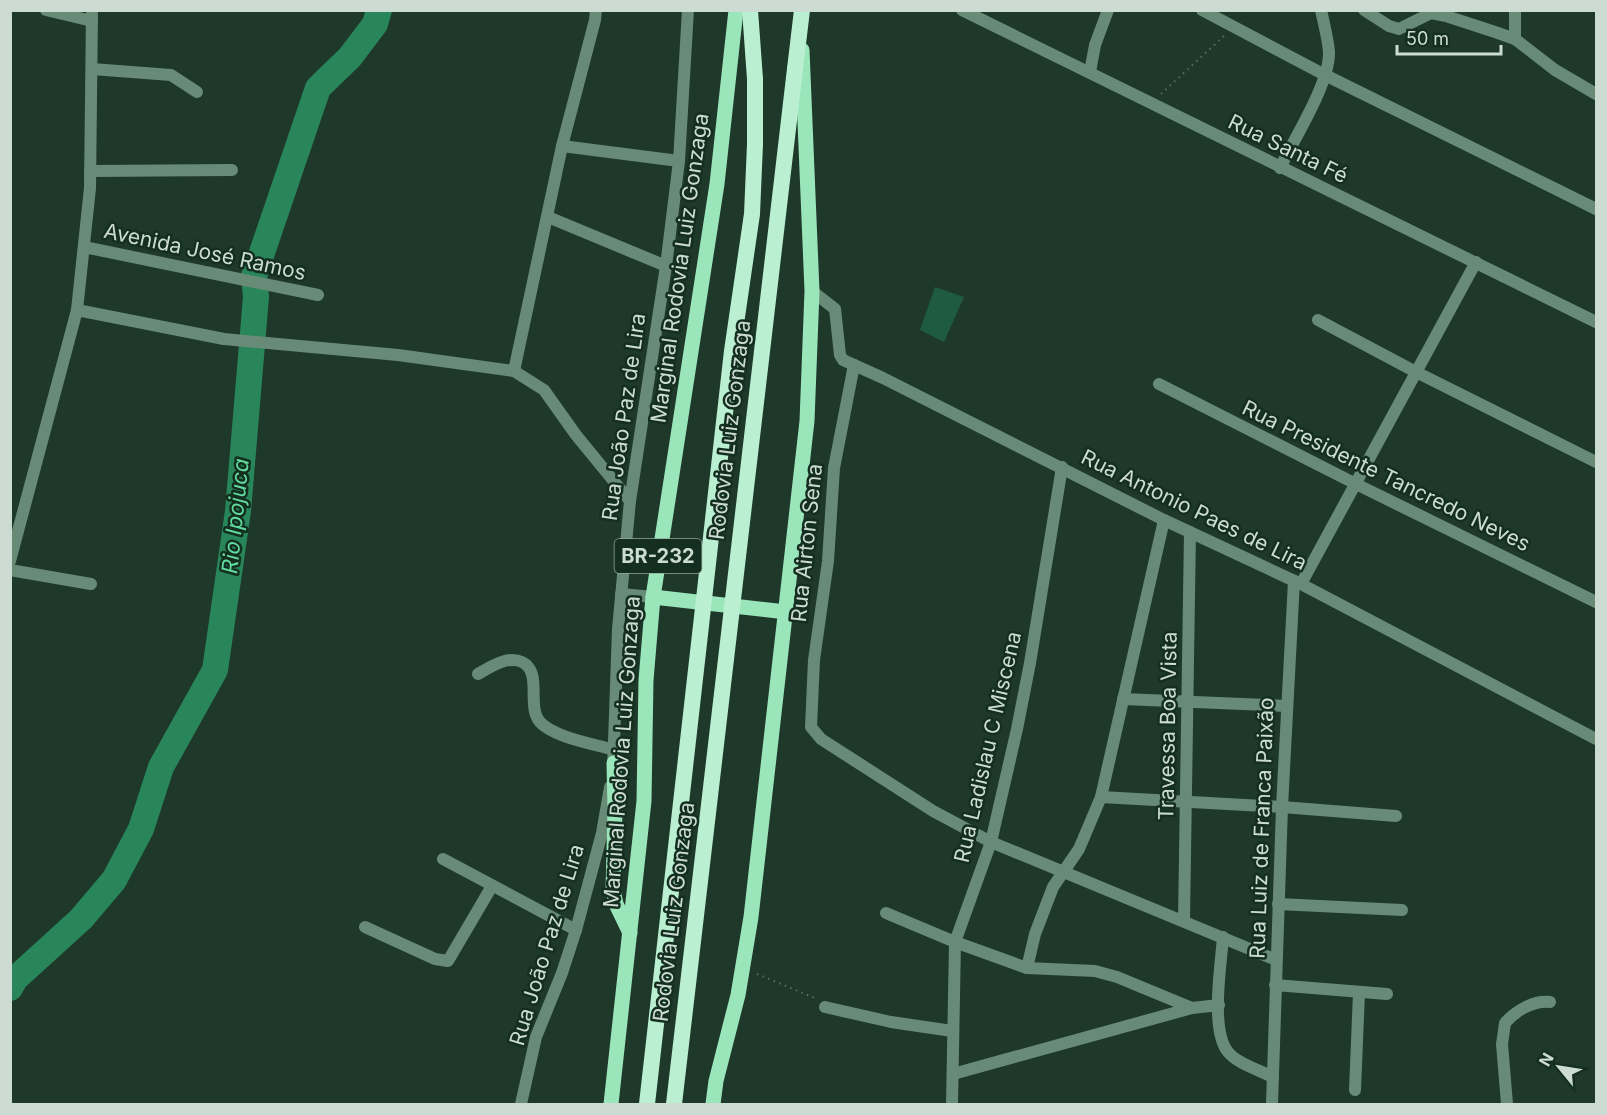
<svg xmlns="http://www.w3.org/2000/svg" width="1607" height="1115" font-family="Inter,sans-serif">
<rect width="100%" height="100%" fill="#1e382a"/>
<polygon fill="#1f5b3e" points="935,287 964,297 944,342 920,330"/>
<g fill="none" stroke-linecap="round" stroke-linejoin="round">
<polyline stroke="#28865a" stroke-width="26" points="10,988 15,979 81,919 114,880 141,829 161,767 215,670 238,511 256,297 254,276 318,88 350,57 375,24 379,10"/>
<g stroke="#586e62" stroke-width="2" stroke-dasharray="1.5 4.5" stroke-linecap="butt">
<polyline points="1161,94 1225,35"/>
<polyline points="757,974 815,998"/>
</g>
<g stroke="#688b77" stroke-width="12">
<polyline points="46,10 92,21"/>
<polyline points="962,10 1596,322"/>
<polyline points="1202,10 1325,75 1596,209"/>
<polyline points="1364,10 1389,26 1399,29 1431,13 1446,16 1495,32 1515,39 1555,70 1596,94"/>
<polyline points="1515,39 1515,10"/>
<polyline points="92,69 171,75 197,92"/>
<polyline points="1090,72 1095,45 1108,10"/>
<polyline points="562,146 679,161"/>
<path d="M1280,168C1294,139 1330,83 1329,52C1328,39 1324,24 1321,10"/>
<polyline points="90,171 232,170"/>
<polyline points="548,217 666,266"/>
<polyline points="84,247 318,295"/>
<polyline points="812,291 835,309 840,355 843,360 883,378 1164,520 1301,584 1596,739"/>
<polyline points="77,310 224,339 398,355 514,371 544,390 576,435 630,501"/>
<polyline points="1318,320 1416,372 1596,462"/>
<polyline points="854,365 834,468 828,561 814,660 811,727 821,739 933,811 991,842 1276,960"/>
<polyline points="514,371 562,146 595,20 596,10"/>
<polyline points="1159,384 1356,484 1596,602"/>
<polyline points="10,561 77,310 90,188 92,10"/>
<polyline points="10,570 91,584"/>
<polyline points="1301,584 1476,262"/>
<polyline points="621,594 653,597"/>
<path d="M478,674C490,667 508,655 522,662C543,672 526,706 540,722C553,737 594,744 614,750"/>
<polyline points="1123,699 1287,706"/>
<polyline points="613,770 618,629 630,501 666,266 679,161 688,10"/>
<polyline points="1101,797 1282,807 1396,816"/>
<polyline points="443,859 576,930"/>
<polyline points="1278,904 1402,910"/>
<polyline points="886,913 955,942 1027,968 1095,971 1117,977 1192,1008 1219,1005"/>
<polyline points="1184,920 1190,532"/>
<polyline points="365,927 435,959 448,961 492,886"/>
<path d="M1223,937C1221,965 1210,1030 1228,1052C1238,1064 1259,1070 1273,1077"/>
<polyline points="1027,968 1035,934 1053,887 1079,849 1101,797 1164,520"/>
<polyline points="1275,985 1387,994"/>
<polyline points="825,1007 891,1022 952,1031"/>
<polyline points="953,1074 1192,1008"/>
<polyline points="1355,1090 1359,993"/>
<polyline points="521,1104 536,1037 562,973 576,930 602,833 610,787"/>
<polyline points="952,1104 955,942 991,842 1017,729 1030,663 1062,467"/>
<polyline points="1272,1104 1282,807 1294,581"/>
<path d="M1507,1104L1502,1044L1505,1023C1515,1011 1534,1000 1550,1002"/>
</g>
<g stroke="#9be5bb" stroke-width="15">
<polyline points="653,597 786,612"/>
<polyline points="614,763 615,810 613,890 616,904 630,933"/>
<polyline points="611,1104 644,801 646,680 653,597 717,184 736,10"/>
<polyline points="713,1104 716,1081 738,995 751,917 807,421 812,291 802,50"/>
</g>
<g stroke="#baf0d1" stroke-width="16">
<polyline points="750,10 755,79"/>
<polyline points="795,69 802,10"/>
</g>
<g stroke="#baf0d1" stroke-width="16">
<polyline points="647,1104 732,351 752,214 755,144 755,79"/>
<polyline points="674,1104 795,69"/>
</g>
</g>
<g text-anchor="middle" stroke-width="5" stroke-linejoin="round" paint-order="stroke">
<rect fill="#142e20" stroke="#95a89d" stroke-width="1.5" x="614.5" y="539" width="87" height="34" rx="4.5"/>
<g font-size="20" font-weight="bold" fill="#ccdcd2">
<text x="658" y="563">BR-232</text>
</g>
<g font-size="21" fill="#ccdcd2" stroke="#142e20">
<text transform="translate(1288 149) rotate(26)" y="7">Rua Santa Fé</text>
<text transform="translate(205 252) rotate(12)" y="7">Avenida José Ramos</text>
<text transform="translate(680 268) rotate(-82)" y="7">Marginal Rodovia Luiz Gonzaga</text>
<text transform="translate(624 417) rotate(-82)" y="7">Rua João Paz de Lira</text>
<text transform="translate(730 430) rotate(-83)" y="7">Rodovia Luiz Gonzaga</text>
<text transform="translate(1386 476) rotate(26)" y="7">Rua Presidente Tancredo Neves</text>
<text transform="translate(1194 510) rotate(26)" y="7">Rua Antonio Paes de Lira</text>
<text transform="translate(807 543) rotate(-84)" y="7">Rua Airton Sena</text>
<text transform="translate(1168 726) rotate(-89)" y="7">Travessa Boa Vista</text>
<text transform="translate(988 747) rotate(-77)" y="7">Rua Ladislau C Miscena</text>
<text transform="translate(622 752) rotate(-86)" y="7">Marginal Rodovia Luiz Gonzaga</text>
<text transform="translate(1262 828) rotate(-88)" y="7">Rua Luiz de Franca Paixão</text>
<text transform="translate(674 912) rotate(-83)" y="7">Rodovia Luiz Gonzaga</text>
<text transform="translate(547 945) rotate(-73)" y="7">Rua João Paz de Lira</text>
</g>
<g font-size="22" font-style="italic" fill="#62db9e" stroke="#142e20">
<text transform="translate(235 516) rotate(-84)" y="8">Rio Ipojuca</text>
</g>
</g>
<rect width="1607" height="1115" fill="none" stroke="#ccdcd2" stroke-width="24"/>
<g transform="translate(1559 1067) rotate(300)" stroke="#142e20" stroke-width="4.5" paint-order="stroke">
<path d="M0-4.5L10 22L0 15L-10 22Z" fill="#ccdcd2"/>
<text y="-9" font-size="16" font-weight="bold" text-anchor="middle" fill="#ccdcd2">N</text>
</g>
<path d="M1397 45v9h104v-9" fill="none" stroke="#ccdcd2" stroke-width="3"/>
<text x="1406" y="45" font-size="18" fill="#ccdcd2" stroke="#142e20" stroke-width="4.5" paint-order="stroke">50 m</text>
</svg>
